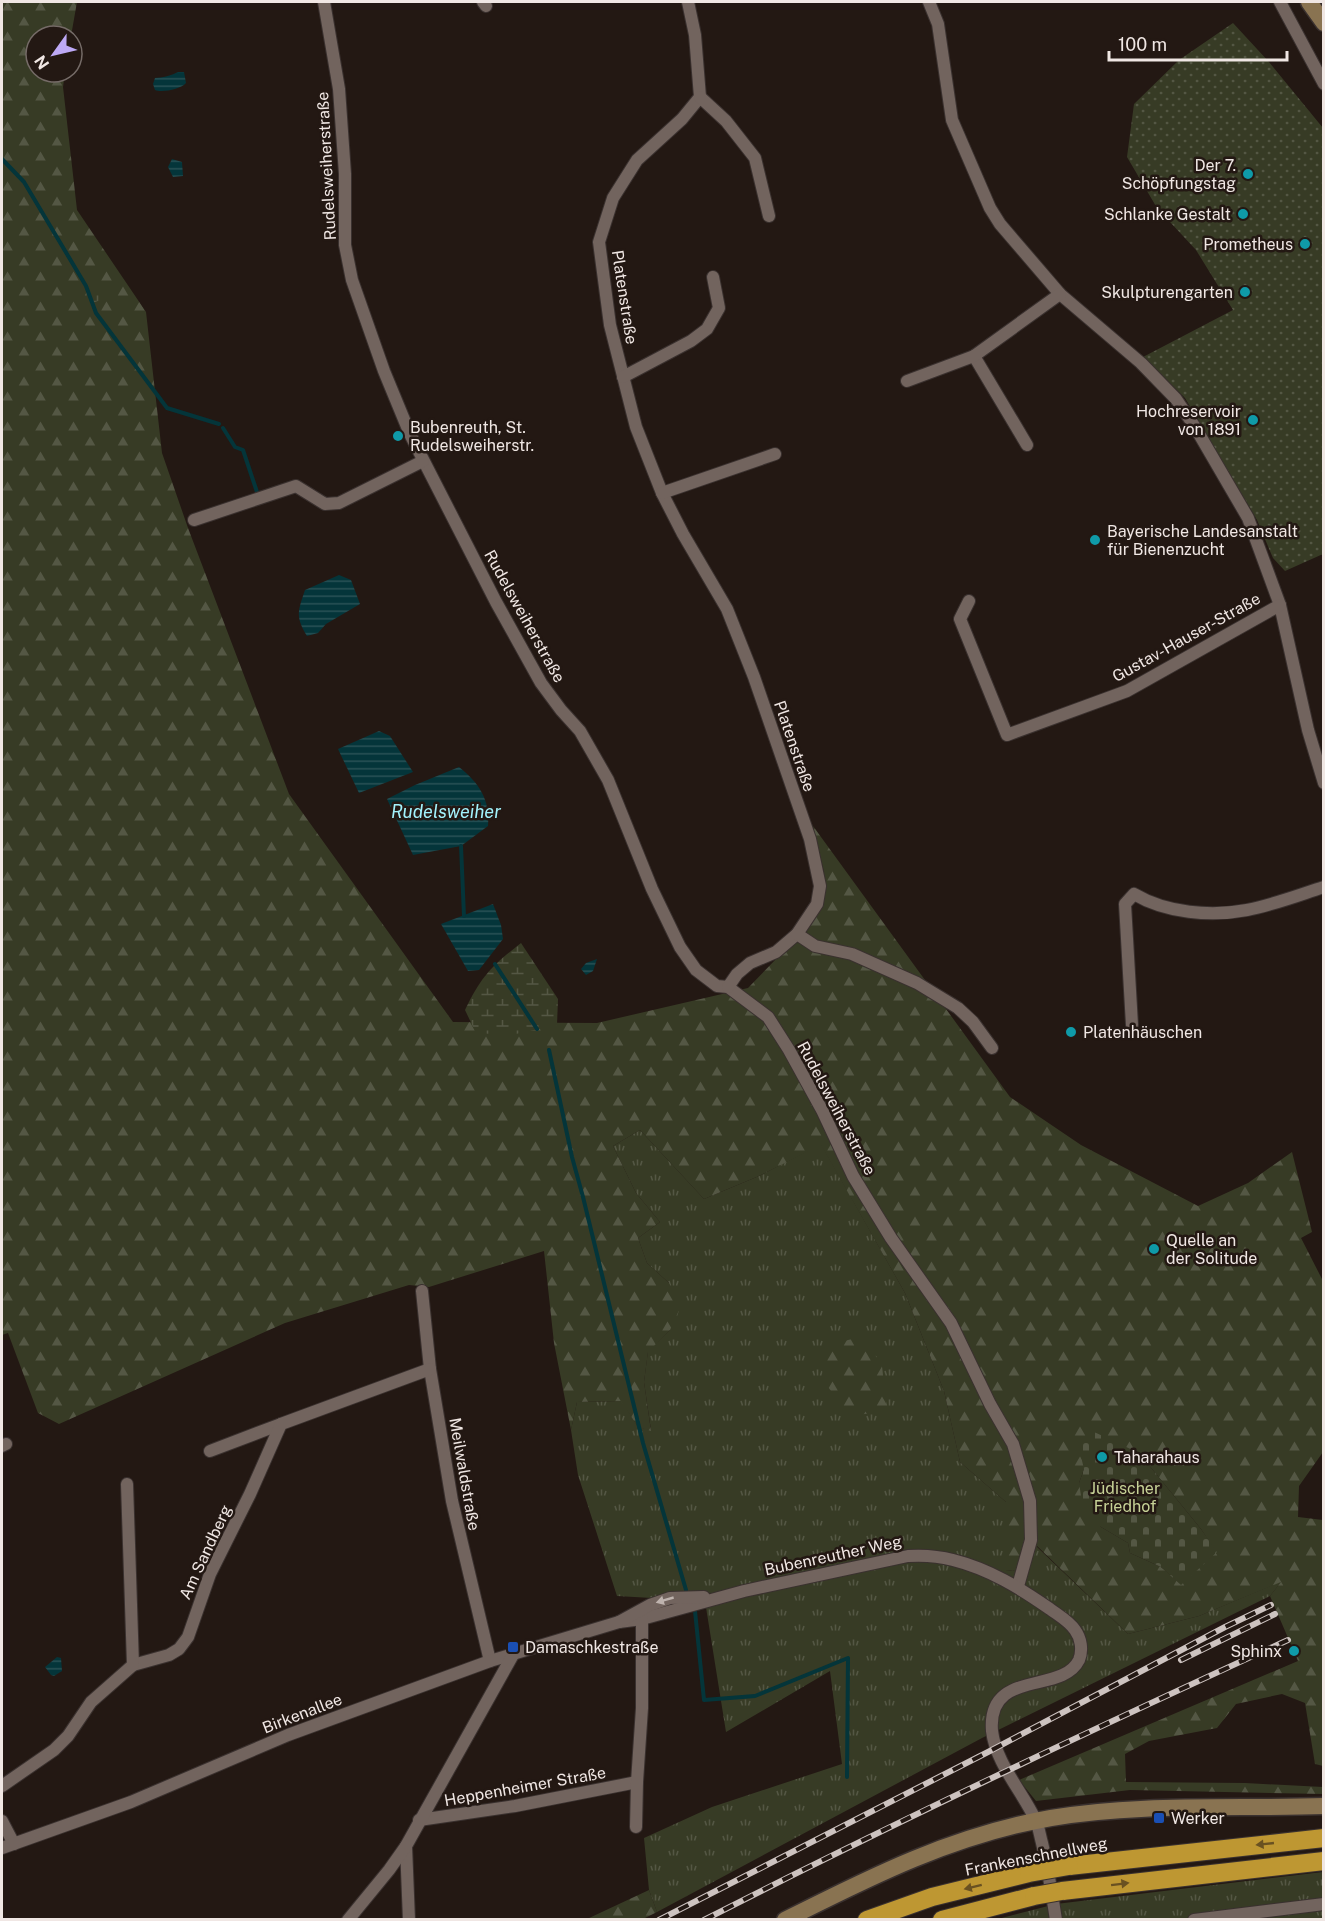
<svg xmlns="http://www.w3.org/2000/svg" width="1325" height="1921" font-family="'Public Sans',sans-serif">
<defs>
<pattern id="grass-tufts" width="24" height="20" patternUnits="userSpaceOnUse" patternTransform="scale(1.5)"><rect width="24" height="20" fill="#373b25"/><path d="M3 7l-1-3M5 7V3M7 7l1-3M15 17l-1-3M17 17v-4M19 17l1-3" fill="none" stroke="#545744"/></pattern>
<pattern id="forest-firs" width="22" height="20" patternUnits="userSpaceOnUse" patternTransform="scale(1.5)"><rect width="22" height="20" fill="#373b25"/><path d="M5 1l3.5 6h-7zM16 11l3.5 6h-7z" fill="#545744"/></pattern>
<pattern id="wetland-marsh" width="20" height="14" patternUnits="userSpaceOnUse" patternTransform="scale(1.5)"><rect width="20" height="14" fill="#373b25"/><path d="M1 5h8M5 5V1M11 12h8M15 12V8" fill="none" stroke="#545744"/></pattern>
<pattern id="cemetery-stones" width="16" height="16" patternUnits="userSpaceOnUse" patternTransform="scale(1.5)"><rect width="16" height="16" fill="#373b25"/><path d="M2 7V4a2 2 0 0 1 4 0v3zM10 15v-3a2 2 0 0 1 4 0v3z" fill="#545744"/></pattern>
<pattern id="park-dots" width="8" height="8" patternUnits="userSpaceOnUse" patternTransform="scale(1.5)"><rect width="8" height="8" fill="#373b25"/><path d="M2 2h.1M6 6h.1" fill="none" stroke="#545744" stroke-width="1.8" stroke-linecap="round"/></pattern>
<pattern id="water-rules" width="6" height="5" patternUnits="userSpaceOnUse" patternTransform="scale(1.5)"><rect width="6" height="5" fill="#04353a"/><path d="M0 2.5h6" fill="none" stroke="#295256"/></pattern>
</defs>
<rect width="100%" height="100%" fill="#231813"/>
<g fill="url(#grass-tufts)">
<polygon points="640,1130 704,1199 759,1176 821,1144 905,1293 944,1391 960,1462 1006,1502 1006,1571 1018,1570 1036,1546 1128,1634 1199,1616 1282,1581 1270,1596 982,1738 657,1912 649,1890 644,1838 712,1807 842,1764 830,1671 726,1732 705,1601 617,1596 578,1475 571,1430 577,1402 622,1401 638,1427 651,1430 644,1382 648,1351 670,1330 669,1283 647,1263 638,1238 660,1222 636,1193 613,1146"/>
<polygon points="1323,1872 1324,1919 1322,1919 994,1920 1056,1904"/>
</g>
<g fill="url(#forest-firs)" fill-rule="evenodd">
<path d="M2,2H77L71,36H36V72H65L63,87L77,210L146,312L162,453L188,528L289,794L453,1022L597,1023L748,988L777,958L799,940L823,894L824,872L813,826L1010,1097L1081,1145L1198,1206L1248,1183L1292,1152L1312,1232L1301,1238L1323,1281V1452L1299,1486L1298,1517L1323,1520V1766L1315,1764L1305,1703L1282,1694L1236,1704L1217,1728L1149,1741L1125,1754L1126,1782L1245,1783L1323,1787V1794L1130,1790L1036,1801L1019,1780L1298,1661L1270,1596L1281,1582L1199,1616L1128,1634L1037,1546L1018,1570L1005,1571L1006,1502L960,1462L944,1391L905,1293L821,1145L759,1176L704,1199L640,1130L613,1146L636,1193L660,1222L638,1238L647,1263L669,1283L680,1308L670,1330L648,1352L644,1382L651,1431L638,1427L621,1401L577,1402L571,1430L554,1343L544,1251L429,1287L409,1285L285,1323L59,1424L38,1413L8,1333L2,1335ZM1139,1453L1201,1529L1216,1552L1181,1584L1161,1567L1130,1553L1128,1543L1101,1527L1079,1483L1084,1469Z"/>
<polygon points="852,1339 865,1339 882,1366 887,1411 850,1416 825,1383 817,1348"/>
<polygon points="649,1890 657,1912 643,1919 587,1919"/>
</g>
<g fill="url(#wetland-marsh)">
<polygon points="100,284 102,294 100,300 93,303 87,299 86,286"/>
<path d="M521,943L558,999L557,1025L511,1035L476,1033L465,1010C481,976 493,965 521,943Z"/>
</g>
<polygon fill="url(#cemetery-stones)" points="1092,1431 1139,1453 1201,1529 1217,1552 1181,1585 1161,1567 1130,1553 1128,1543 1101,1527 1083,1508 1079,1483 1084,1469 1079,1448 1086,1436"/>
<polygon fill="url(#park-dots)" points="1233,23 1269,62 1323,128 1323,554 1285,571 1273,558 1257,520 1185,398 1143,357 1233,310 1196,250 1157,208 1127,157 1134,104 1179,60"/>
<g fill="url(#water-rules)">
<path d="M178,72H184L186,83C181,89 162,93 155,90L153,84L155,78C161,78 173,75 178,72Z"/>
<polygon points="172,159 182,162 183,176 173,177 168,167"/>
<path d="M339,575L351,580L360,604L326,624L318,633L307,636C295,616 298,611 305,590Z"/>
<polygon points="379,731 390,736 413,772 359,793 338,749"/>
<path d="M459,767C479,783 490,799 488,826L461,846L413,855L387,799L415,785Z"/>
<polygon points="493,904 501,925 503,939 479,970 468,971 441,924"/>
<polygon points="597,959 593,971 586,975 581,969 586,963"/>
<polygon points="57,1657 61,1658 62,1671 54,1676 51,1675 45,1667"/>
</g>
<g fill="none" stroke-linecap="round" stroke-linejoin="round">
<g stroke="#04353a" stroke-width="4">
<polyline points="2,159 24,182 86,286 96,313 167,408 219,424"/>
<polyline points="223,428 235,447 243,450 257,492"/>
<polyline points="461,846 464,916"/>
<polyline points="495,964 537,1029"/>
<polyline points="549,1050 572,1157 583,1197 643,1443 686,1590"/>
<polyline points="695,1611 704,1700 755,1696 848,1658 847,1777"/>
</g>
<g stroke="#3a312f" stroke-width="14">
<g id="street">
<polyline points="324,2 339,89 345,174 345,245 352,280 384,371 410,434 496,602 541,683 561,710 580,731 608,780 652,889 680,947 696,970 717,986 728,987 768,1017 789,1050 822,1110 853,1176 891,1238 951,1323 990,1404 1013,1444 1030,1501 1031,1540 1018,1586"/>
<polyline points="483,2 486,6"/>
<polyline points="688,2 695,35 700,97 682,119 637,160 613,198 599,242 610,325 636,427 662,493 683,534 727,609 754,677 810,839 820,886 817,904 797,934 776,952 750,963 737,974 728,987"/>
<polyline points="929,2 938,24 952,120 990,208 1000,224 1060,294 1141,363 1176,399 1195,427 1248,518 1280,605 1308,730 1324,783"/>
<polyline points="1280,2 1324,84"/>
<polyline points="700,97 726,121 755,158 769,216"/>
<polyline points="974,356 1027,445"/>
<polyline points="623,377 691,341 707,329 719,308 713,277"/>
<polyline points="907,381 974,356 1060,294"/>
<polyline points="662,493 775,454"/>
<polyline points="194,520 296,486 325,504 339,503 423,461"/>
<polyline points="969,601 960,619 1007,735 1127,691 1280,605"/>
<polyline points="797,934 815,946 852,954 917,983 958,1008 973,1022 992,1048"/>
<path d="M1132,1025L1125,904L1134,894C1166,913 1211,917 1247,910C1273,905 1299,895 1324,887"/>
<polyline points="422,1291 430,1369 452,1501 490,1661"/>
<polyline points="2,1446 6,1444"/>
<polyline points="210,1451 281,1424"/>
<path d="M619,1622L642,1619L744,1591L908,1556C923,1555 938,1556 953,1560C989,1569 1020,1588 1050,1609C1058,1615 1069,1621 1075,1630C1081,1638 1083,1650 1079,1660C1062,1695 987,1668 992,1731C996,1764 1023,1792 1036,1821C1039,1828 1040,1836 1042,1843C1048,1868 1052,1894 1056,1920"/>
<polyline points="133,1665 169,1655 179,1649 188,1637 210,1574 250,1494 281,1424 430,1369"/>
<polyline points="2,1786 54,1750 68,1736 91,1702 133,1665 127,1484"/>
<polyline points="419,1820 515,1806 637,1782"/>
<polyline points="2,1821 14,1844"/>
<polyline points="636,1827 637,1782 642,1708 642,1619"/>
<polyline points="406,1846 409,1920"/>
<polyline points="2,1848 131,1802 288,1735 490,1661 619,1622 650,1605 670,1598 704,1597"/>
<polyline points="348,1920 389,1870 406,1846 514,1653"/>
<polyline points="1194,1920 1324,1904"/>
</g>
</g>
<g stroke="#3a312f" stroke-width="19">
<g id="secondary">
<polyline points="1309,2 1324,23"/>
<path d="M785,1920C872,1876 954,1835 1051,1818C1138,1803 1235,1809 1324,1806"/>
</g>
</g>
<g stroke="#3a312f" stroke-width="20">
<g id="highway">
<polyline points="1069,1866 1324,1838"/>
<polyline points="1062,1891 1324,1861"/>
<polyline points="867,1920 932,1897 1029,1873"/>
<polyline points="942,1920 1034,1896"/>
</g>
</g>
<use href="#street" stroke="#72645e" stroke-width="12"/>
<use href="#secondary" stroke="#897351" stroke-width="16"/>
<use href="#highway" stroke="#be9732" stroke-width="18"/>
<g stroke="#cdc3c0" stroke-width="6">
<g id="rail">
<polyline points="1181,1660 1275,1614"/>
<polyline points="659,1920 988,1752 1225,1627 1271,1605"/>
<path d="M704,1920C897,1821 1091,1730 1288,1640"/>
</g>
</g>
<use href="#rail" stroke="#231813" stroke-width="4" stroke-dasharray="11" stroke-linecap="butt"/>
<g stroke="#3a312f" stroke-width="20" stroke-linecap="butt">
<g id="highway-bridge">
<polyline points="1029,1873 1069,1866"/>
<polyline points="1034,1896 1062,1891"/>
</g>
</g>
<use href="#highway-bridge" stroke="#be9732" stroke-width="18"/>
</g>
<defs><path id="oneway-solid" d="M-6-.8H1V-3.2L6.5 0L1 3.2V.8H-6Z" transform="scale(1.5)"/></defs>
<use fill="#beb3ae" href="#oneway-solid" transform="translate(665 1600) rotate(164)"/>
<g fill="#695121">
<use href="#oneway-solid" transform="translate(1265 1844) rotate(174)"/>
<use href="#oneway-solid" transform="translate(1120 1884) rotate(-7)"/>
<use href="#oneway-solid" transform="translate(973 1887) rotate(166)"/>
</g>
<g fill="#0f9aa8" stroke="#231813" stroke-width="2">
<circle cx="1248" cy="174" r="6"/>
<circle cx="1243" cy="214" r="6"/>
<circle cx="1305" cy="244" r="6"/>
<circle cx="1245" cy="292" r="6"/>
<circle cx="1253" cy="420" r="6"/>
<circle cx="398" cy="436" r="6"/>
<circle cx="1095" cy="540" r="6"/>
<circle cx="1071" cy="1032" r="6"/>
<circle cx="1154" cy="1249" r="6"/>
<circle cx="1102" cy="1457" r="6"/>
<circle cx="1294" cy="1651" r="6"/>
</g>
<g fill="#1a4fb4" stroke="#231813" stroke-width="2">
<rect x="507" y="1641" width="12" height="12" rx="3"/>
<rect x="1153" y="1812" width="12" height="12" rx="3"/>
</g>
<g text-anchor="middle" stroke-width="5" stroke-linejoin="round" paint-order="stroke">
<g font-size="16" fill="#f0e7e4" stroke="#231813" text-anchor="start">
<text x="1236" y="171" text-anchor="end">Der 7.<tspan x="1236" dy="18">Schöpfungstag</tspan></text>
<text x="1231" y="220" text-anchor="end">Schlanke Gestalt</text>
<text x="1293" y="250" text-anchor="end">Prometheus</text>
<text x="1233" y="298" text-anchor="end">Skulpturengarten</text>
<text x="1241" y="417" text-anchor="end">Hochreservoir<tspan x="1241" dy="18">von 1891</tspan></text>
<text x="410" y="433">Bubenreuth, St.<tspan x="410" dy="18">Rudelsweiherstr.</tspan></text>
<text x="1107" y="537">Bayerische Landesanstalt<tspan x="1107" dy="18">für Bienenzucht</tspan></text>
<text x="1083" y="1038">Platenhäuschen</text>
<text x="1166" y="1246">Quelle an<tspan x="1166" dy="18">der Solitude</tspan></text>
<text x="1114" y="1463">Taharahaus</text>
<text x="525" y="1653">Damaschkestraße</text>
<text x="1282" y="1657" text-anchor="end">Sphinx</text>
<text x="1171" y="1824">Werker</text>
</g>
<g font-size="16" fill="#f0e7e4" stroke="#231813">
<text transform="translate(326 166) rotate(-93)" y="6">Rudelsweiherstraße</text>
<text transform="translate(625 297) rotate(81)" y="6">Platenstraße</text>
<text transform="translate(525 616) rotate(61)" y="6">Rudelsweiherstraße</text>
<text transform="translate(1186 637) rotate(-29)" y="6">Gustav-Hauser-Straße</text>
<text transform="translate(795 746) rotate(71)" y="6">Platenstraße</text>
<text transform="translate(837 1108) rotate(62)" y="6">Rudelsweiherstraße</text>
<text transform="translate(465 1474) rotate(80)" y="6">Meilwaldstraße</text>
<text transform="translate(205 1552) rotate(-65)" y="6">Am Sandberg</text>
<text transform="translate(833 1555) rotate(-12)" y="6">Bubenreuther Weg</text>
<text transform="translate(302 1713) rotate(-21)" y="6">Birkenallee</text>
<text transform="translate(525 1786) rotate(-10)" y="6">Heppenheimer Straße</text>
<text transform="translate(1036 1856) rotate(-11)" y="6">Frankenschnellweg</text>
</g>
<g font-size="16" fill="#c7d297" stroke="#231813">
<text x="1125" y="1494">Jüdischer<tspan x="1125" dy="18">Friedhof</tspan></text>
</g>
<g font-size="18" font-style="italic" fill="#a2f2fc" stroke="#231813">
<text x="446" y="818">Rudelsweiher</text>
</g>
</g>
<rect width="1325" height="1921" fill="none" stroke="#f0e7e4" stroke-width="6"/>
<g transform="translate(54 54) rotate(236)"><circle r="28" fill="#231813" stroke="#756b67" stroke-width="1.5"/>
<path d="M0-4.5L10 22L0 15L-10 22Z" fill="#bda9f5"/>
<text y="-9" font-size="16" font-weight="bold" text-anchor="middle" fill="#f0e7e4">N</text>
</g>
<path d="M1109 51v9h178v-9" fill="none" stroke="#f0e7e4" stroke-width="3"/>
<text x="1118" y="51" font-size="18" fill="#f0e7e4" stroke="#231813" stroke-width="4.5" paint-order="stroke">100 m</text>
</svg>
